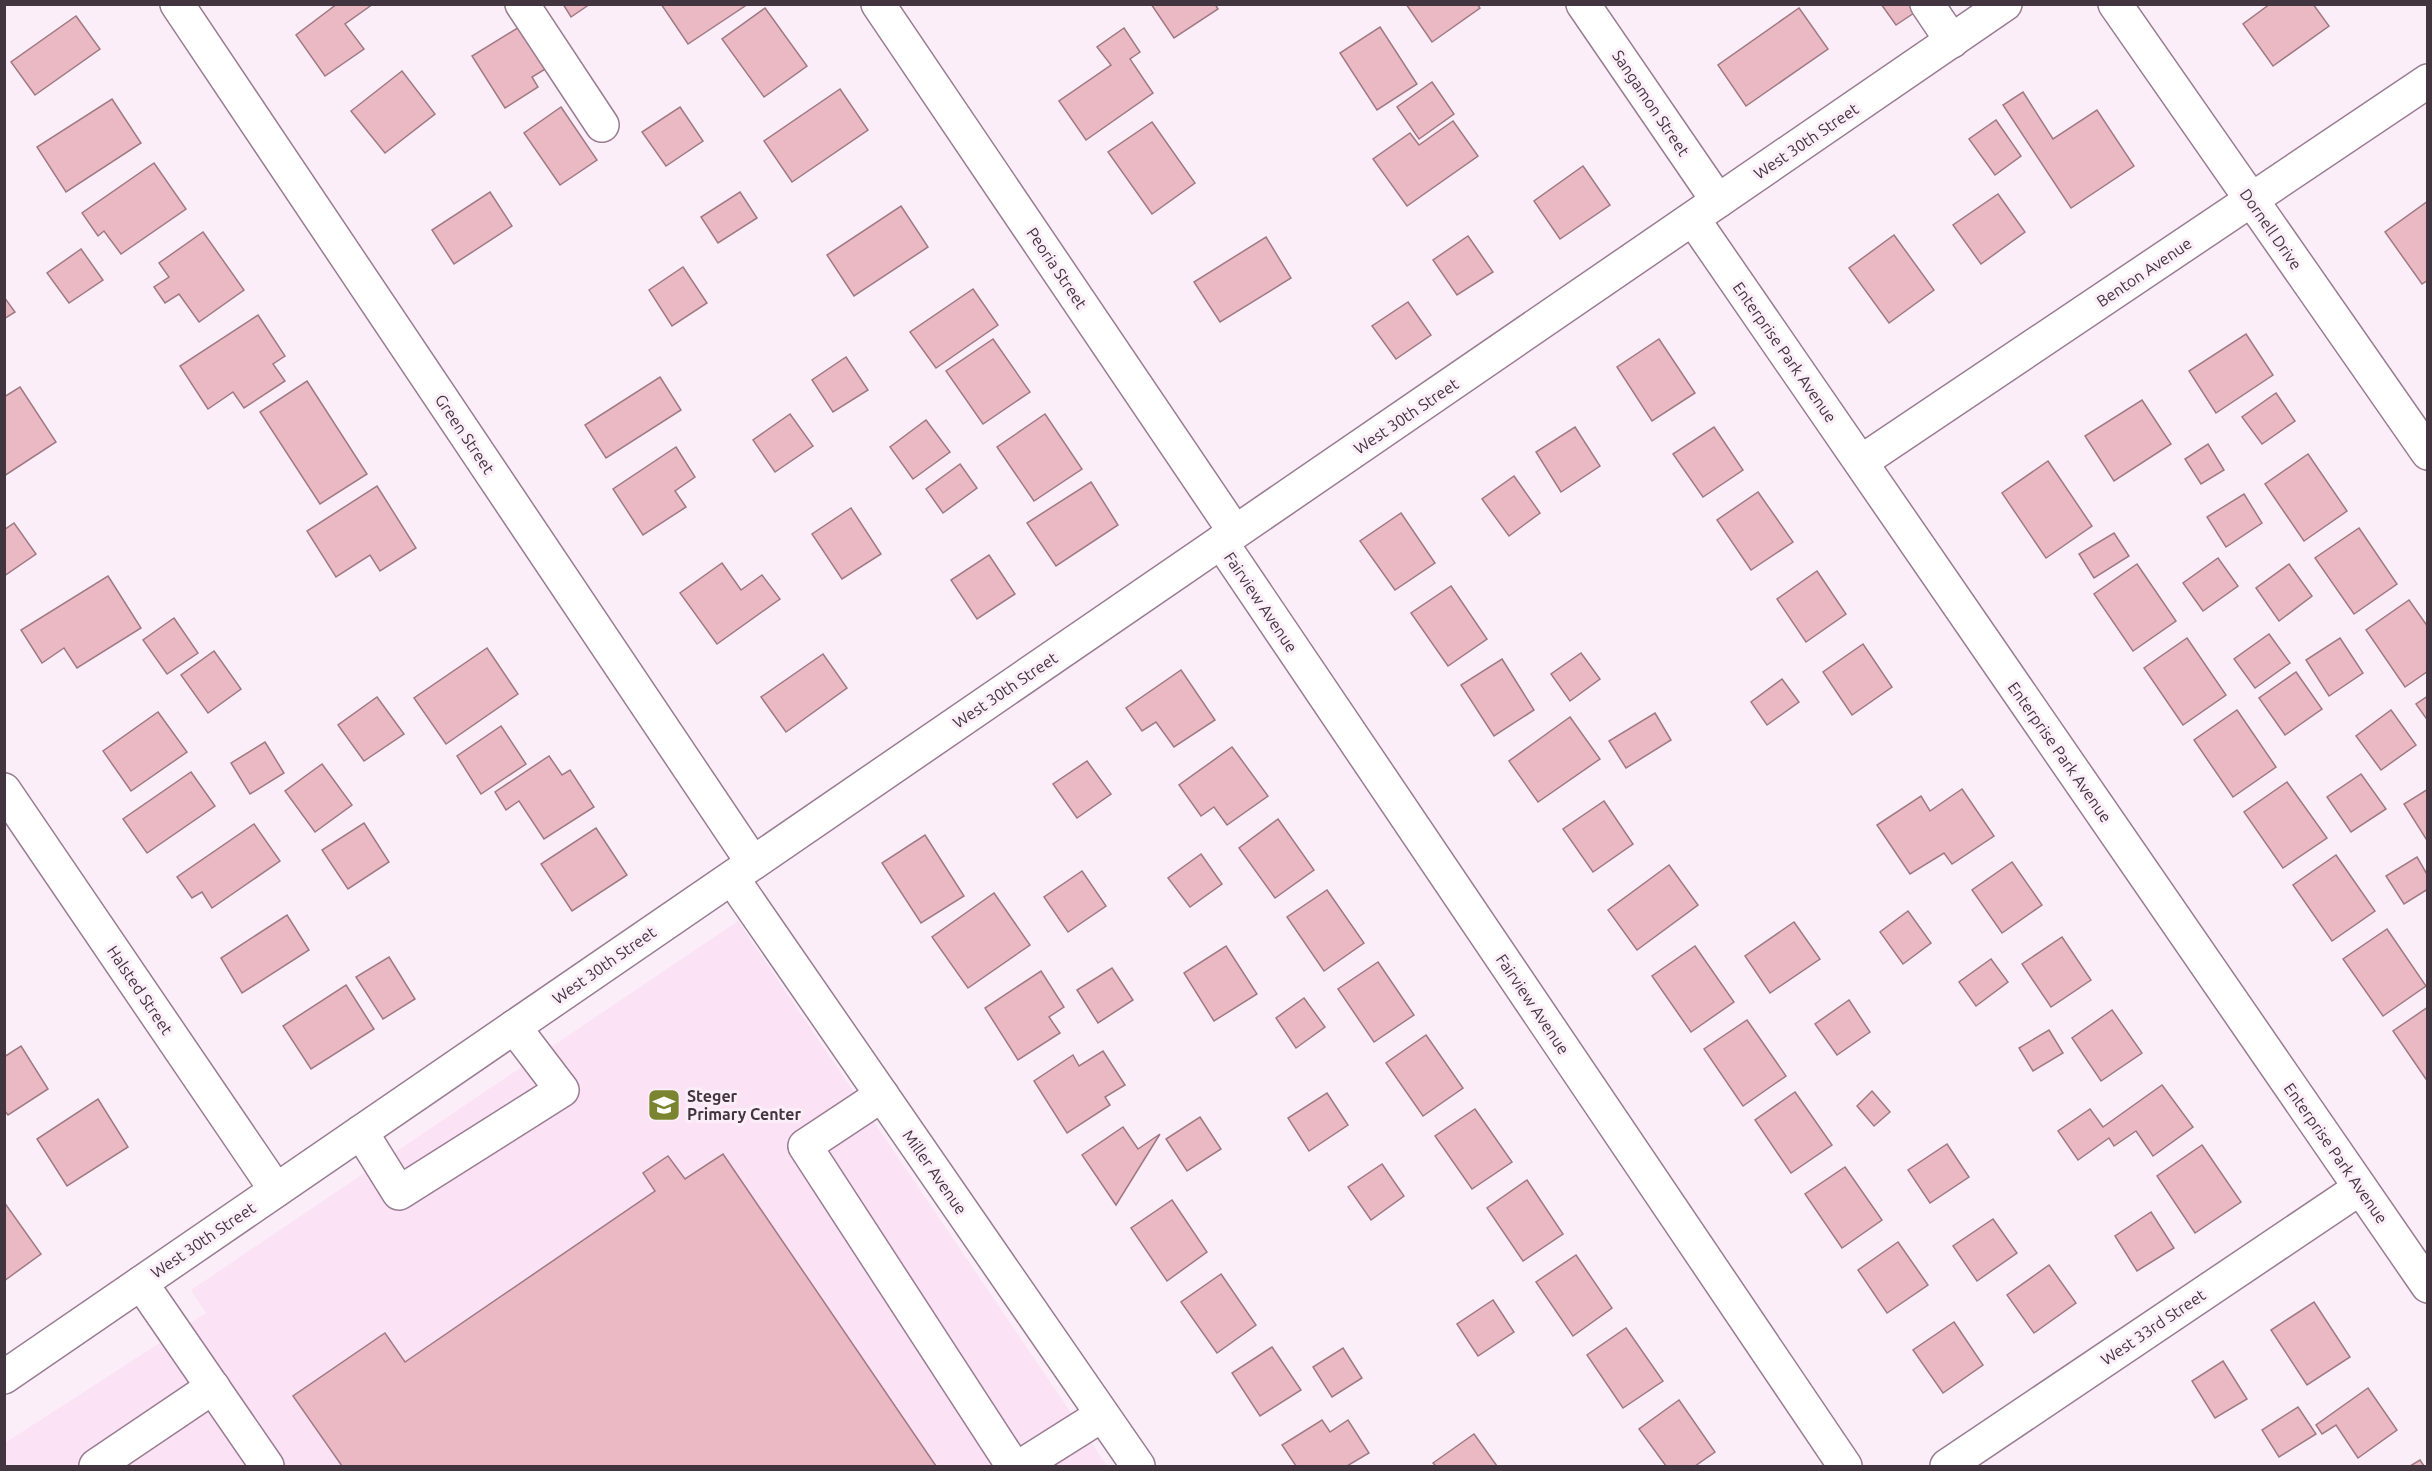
<svg xmlns="http://www.w3.org/2000/svg" width="2432" height="1471" font-family="Ubuntu,sans-serif">
<rect width="100%" height="100%" fill="#fbeef8"/>
<polygon fill="#fbe2f4" points="738,921 1107,1466 5,1466 5,1443 206,1313 191,1290"/>
<g fill="#ebb9c4" stroke="#a07a83" stroke-width="1.5">
<polygon points="337,4 373,4 345,24 364,49 325,76 296,35"/>
<polygon points="563,4 590,4 571,17"/>
<polygon points="661,4 748,4 688,44"/>
<polygon points="1151,4 1215,4 1218,9 1174,38"/>
<polygon points="1406,4 1477,4 1480,8 1432,42"/>
<polygon points="1881,4 1926,5 1896,25"/>
<polygon points="2270,4 2313,4 2329,26 2273,66 2243,24"/>
<polygon points="765,8 807,66 764,97 722,39"/>
<polygon points="1799,8 1828,49 1746,106 1718,65"/>
<polygon points="76,16 100,49 35,95 11,62"/>
<polygon points="521,26 547,68 532,77 538,87 505,108 472,56"/>
<polygon points="1380,27 1417,84 1377,110 1340,53"/>
<polygon points="1124,28 1140,52 1130,59 1153,93 1086,140 1059,101 1111,65 1097,47"/>
<polygon points="402,71 435,114 385,153 351,111"/>
<polygon points="1432,82 1454,114 1419,139 1397,107"/>
<polygon points="840,89 868,130 792,182 764,141"/>
<polygon points="2023,92 2053,139 2097,110 2134,166 2071,208 2003,105"/>
<polygon points="112,99 141,143 66,192 37,147"/>
<polygon points="561,107 597,160 560,185 524,133"/>
<polygon points="680,107 703,141 666,166 642,132"/>
<polygon points="1996,120 2021,156 1995,175 1969,139"/>
<polygon points="1453,121 1478,156 1407,206 1373,159 1410,133 1419,145"/>
<polygon points="1152,122 1195,183 1152,214 1108,152"/>
<polygon points="154,163 186,209 121,254 104,231 98,236 82,213"/>
<polygon points="1583,166 1610,205 1560,239 1534,201"/>
<polygon points="490,192 512,226 454,264 432,230"/>
<polygon points="740,192 757,218 718,243 701,217"/>
<polygon points="1998,194 2025,232 1981,264 1953,225"/>
<polygon points="2428,201 2428,280 2422,284 2385,232"/>
<polygon points="901,206 928,247 854,296 827,255"/>
<polygon points="203,232 244,290 199,322 179,294 165,303 154,287 169,277 159,263"/>
<polygon points="1894,235 1934,290 1889,323 1849,268"/>
<polygon points="1468,236 1493,272 1457,295 1433,260"/>
<polygon points="1266,237 1291,278 1220,322 1194,282"/>
<polygon points="81,249 103,280 69,303 47,273"/>
<polygon points="683,267 707,303 672,326 649,290"/>
<polygon points="973,289 998,325 936,368 910,332"/>
<polygon points="4,297 15,312 4,319"/>
<polygon points="1408,302 1431,335 1396,359 1372,326"/>
<polygon points="258,315 285,356 273,364 285,381 244,408 233,392 208,409 180,366"/>
<polygon points="2246,334 2273,375 2216,413 2189,371"/>
<polygon points="993,339 1030,392 983,424 946,371"/>
<polygon points="1659,339 1695,393 1652,421 1617,367"/>
<polygon points="846,357 868,390 833,412 812,380"/>
<polygon points="660,377 681,410 606,458 585,425"/>
<polygon points="307,381 367,474 320,504 260,412"/>
<polygon points="20,387 56,442 4,476 4,397"/>
<polygon points="2276,393 2295,421 2262,444 2242,417"/>
<polygon points="2142,400 2171,444 2114,481 2085,436"/>
<polygon points="790,414 813,446 775,472 753,440"/>
<polygon points="1045,414 1082,469 1034,501 997,447"/>
<polygon points="926,420 950,452 913,479 890,447"/>
<polygon points="1575,427 1600,466 1561,492 1536,452"/>
<polygon points="1714,427 1743,470 1703,497 1673,454"/>
<polygon points="2208,444 2224,470 2201,484 2185,459"/>
<polygon points="676,447 695,477 675,491 686,507 643,535 613,489"/>
<polygon points="2308,454 2347,511 2304,541 2265,484"/>
<polygon points="2048,461 2092,526 2046,558 2002,493"/>
<polygon points="960,464 977,488 943,513 926,489"/>
<polygon points="1514,476 1540,513 1509,536 1482,499"/>
<polygon points="1091,482 1118,525 1056,566 1027,523"/>
<polygon points="377,486 416,548 380,571 370,555 336,577 307,531"/>
<polygon points="1758,492 1793,542 1751,570 1717,520"/>
<polygon points="2244,494 2262,523 2226,547 2207,517"/>
<polygon points="851,508 881,554 842,579 812,534"/>
<polygon points="1401,513 1435,563 1395,590 1360,541"/>
<polygon points="14,523 36,554 4,576 4,530"/>
<polygon points="2359,528 2397,584 2354,614 2315,558"/>
<polygon points="2114,533 2129,556 2094,578 2079,554"/>
<polygon points="989,555 1015,594 977,619 951,580"/>
<polygon points="2218,558 2238,586 2203,611 2183,583"/>
<polygon points="722,563 741,590 762,575 780,599 717,644 680,593"/>
<polygon points="2137,564 2176,621 2133,651 2094,594"/>
<polygon points="2289,564 2312,596 2279,621 2256,588"/>
<polygon points="1817,571 1846,614 1806,642 1777,599"/>
<polygon points="108,576 141,628 77,668 64,648 42,663 21,630"/>
<polygon points="1451,586 1487,639 1448,666 1411,613"/>
<polygon points="2409,600 2428,627 2428,671 2405,687 2366,630"/>
<polygon points="174,618 198,653 167,674 143,640"/>
<polygon points="2269,634 2290,663 2255,688 2234,659"/>
<polygon points="2187,638 2226,695 2183,725 2144,668"/>
<polygon points="2340,638 2363,673 2329,696 2306,660"/>
<polygon points="1863,644 1892,687 1852,715 1823,672"/>
<polygon points="487,648 518,694 446,744 414,698"/>
<polygon points="214,651 241,689 208,713 181,675"/>
<polygon points="1581,653 1600,679 1570,701 1551,674"/>
<polygon points="823,654 847,688 786,732 761,697"/>
<polygon points="1502,659 1534,710 1494,736 1461,685"/>
<polygon points="1181,670 1215,720 1174,747 1156,722 1142,731 1126,708"/>
<polygon points="2296,672 2322,709 2285,735 2259,698"/>
<polygon points="1782,679 1799,702 1767,725 1751,702"/>
<polygon points="2428,696 2428,721 2416,704"/>
<polygon points="377,697 404,734 364,761 338,725"/>
<polygon points="2237,710 2276,767 2233,797 2194,740"/>
<polygon points="2391,710 2416,745 2381,770 2356,736"/>
<polygon points="158,712 187,752 131,791 103,751"/>
<polygon points="1655,713 1671,740 1626,768 1609,741"/>
<polygon points="1570,717 1600,759 1538,802 1509,761"/>
<polygon points="501,726 526,764 481,794 457,756"/>
<polygon points="265,742 284,773 250,794 231,763"/>
<polygon points="1232,747 1268,796 1227,825 1214,807 1201,816 1179,785"/>
<polygon points="549,756 562,775 570,770 594,807 544,839 519,801 506,810 495,792"/>
<polygon points="1087,761 1111,794 1077,818 1053,784"/>
<polygon points="322,764 352,805 315,832 285,791"/>
<polygon points="191,772 215,806 147,853 123,819"/>
<polygon points="2361,774 2386,809 2351,832 2327,797"/>
<polygon points="2287,782 2327,838 2283,868 2244,812"/>
<polygon points="1962,789 1994,836 1952,864 1944,853 1910,874 1877,825 1921,796 1930,811"/>
<polygon points="2428,789 2428,842 2404,804"/>
<polygon points="1604,801 1633,844 1593,872 1563,829"/>
<polygon points="1278,819 1314,870 1275,898 1239,848"/>
<polygon points="364,823 389,862 348,889 322,850"/>
<polygon points="254,824 280,861 212,908 202,892 192,898 177,877"/>
<polygon points="596,828 627,875 572,911 541,864"/>
<polygon points="925,835 964,896 921,923 882,863"/>
<polygon points="1201,854 1222,884 1190,907 1168,878"/>
<polygon points="2336,855 2375,911 2332,941 2293,885"/>
<polygon points="2417,857 2428,876 2428,889 2404,904 2386,876"/>
<polygon points="2012,862 2042,905 2002,933 1972,890"/>
<polygon points="1669,865 1698,905 1637,950 1608,910"/>
<polygon points="1082,871 1106,906 1068,932 1044,897"/>
<polygon points="1327,890 1364,943 1324,971 1287,917"/>
<polygon points="994,893 1030,945 968,988 932,937"/>
<polygon points="1908,911 1931,943 1903,964 1880,932"/>
<polygon points="287,915 309,950 242,993 221,958"/>
<polygon points="1794,922 1820,959 1770,993 1745,956"/>
<polygon points="2387,929 2426,986 2383,1016 2343,959"/>
<polygon points="2062,937 2091,980 2051,1007 2022,964"/>
<polygon points="1226,946 1257,994 1214,1021 1184,973"/>
<polygon points="1695,946 1734,1002 1691,1032 1652,976"/>
<polygon points="389,957 415,999 383,1019 356,977"/>
<polygon points="1991,959 2008,982 1976,1006 1959,982"/>
<polygon points="1378,962 1414,1015 1374,1042 1338,989"/>
<polygon points="1112,968 1133,1000 1098,1023 1077,990"/>
<polygon points="1041,971 1064,1007 1049,1017 1060,1033 1018,1060 985,1008"/>
<polygon points="346,985 374,1029 311,1069 283,1026"/>
<polygon points="1304,998 1325,1027 1296,1048 1276,1018"/>
<polygon points="1849,1000 1870,1032 1837,1055 1815,1024"/>
<polygon points="2428,1007 2428,1082 2393,1031"/>
<polygon points="2112,1010 2142,1053 2101,1081 2072,1038"/>
<polygon points="1747,1020 1786,1076 1743,1106 1704,1049"/>
<polygon points="2049,1030 2063,1053 2033,1071 2019,1048"/>
<polygon points="1426,1035 1463,1088 1423,1116 1386,1063"/>
<polygon points="21,1046 48,1089 8,1115 4,1110 4,1057"/>
<polygon points="1103,1051 1125,1085 1105,1097 1110,1105 1067,1133 1034,1081 1073,1055 1079,1066"/>
<polygon points="2162,1085 2193,1127 2153,1156 2136,1131 2114,1146 2109,1138 2078,1160 2058,1131 2090,1109 2103,1127"/>
<polygon points="1872,1091 1890,1112 1874,1126 1857,1106"/>
<polygon points="1795,1092 1832,1145 1791,1173 1755,1120"/>
<polygon points="1327,1093 1348,1125 1309,1151 1288,1118"/>
<polygon points="98,1099 128,1147 67,1186 37,1139"/>
<polygon points="1475,1109 1512,1162 1472,1189 1435,1136"/>
<polygon points="1200,1117 1221,1149 1187,1171 1166,1139"/>
<polygon points="1123,1127 1138,1149 1160,1134 1116,1205 1082,1155"/>
<polygon points="1947,1144 1969,1177 1930,1203 1908,1170"/>
<polygon points="2202,1145 2241,1202 2195,1233 2157,1176"/>
<polygon points="723,1154 936,1466 342,1466 293,1396 385,1333 405,1362 655,1191 643,1173 668,1156 685,1179"/>
<polygon points="1382,1164 1404,1196 1371,1220 1348,1187"/>
<polygon points="1845,1167 1882,1220 1842,1248 1805,1194"/>
<polygon points="1527,1180 1563,1234 1523,1261 1487,1208"/>
<polygon points="1172,1200 1207,1252 1167,1281 1131,1228"/>
<polygon points="4,1202 41,1254 4,1281"/>
<polygon points="2151,1212 2174,1248 2137,1271 2115,1236"/>
<polygon points="1993,1219 2017,1253 1977,1281 1953,1246"/>
<polygon points="1898,1242 1928,1285 1887,1313 1858,1270"/>
<polygon points="1576,1255 1612,1308 1573,1336 1536,1282"/>
<polygon points="2049,1265 2076,1303 2034,1333 2007,1295"/>
<polygon points="1221,1274 1256,1325 1217,1353 1181,1302"/>
<polygon points="1493,1300 1514,1332 1478,1356 1457,1324"/>
<polygon points="2314,1302 2350,1357 2307,1385 2271,1330"/>
<polygon points="1954,1322 1983,1365 1943,1393 1913,1350"/>
<polygon points="1626,1328 1663,1381 1623,1408 1587,1355"/>
<polygon points="1272,1347 1301,1390 1260,1416 1232,1373"/>
<polygon points="1343,1348 1362,1378 1332,1397 1313,1367"/>
<polygon points="2223,1361 2247,1399 2215,1418 2192,1381"/>
<polygon points="2368,1388 2397,1430 2358,1458 2336,1425 2322,1434 2316,1425"/>
<polygon points="1679,1400 1715,1452 1695,1466 1666,1466 1639,1429"/>
<polygon points="2298,1407 2316,1434 2279,1457 2262,1430"/>
<polygon points="1322,1420 1330,1432 1348,1420 1369,1453 1347,1466 1296,1466 1282,1445"/>
<polygon points="1474,1434 1497,1466 1436,1466 1433,1463"/>
<polygon points="2420,1460 2424,1466 2410,1466"/>
</g>
<g fill="none" stroke-linecap="round" stroke-linejoin="round">
<g stroke="#9a7c93" stroke-width="36">
<g id="minor">
<polyline points="177,4 753,863"/>
<polyline points="522,4 602,125"/>
<polyline points="878,4 1235,532"/>
<polyline points="1583,4 1718,201"/>
<polyline points="1927,4 1952,41"/>
<polyline points="2115,4 2428,453"/>
<polyline points="1693,219 2428,1286"/>
<polyline points="1861,462 2428,81"/>
<polyline points="1221,542 1845,1466"/>
<polyline points="4,790 276,1190"/>
<polyline points="732,878 1138,1466"/>
<polyline points="882,1095 805,1146 1013,1466"/>
<polyline points="361,1132 399,1193 562,1090 514,1027"/>
<polyline points="141,1283 267,1466"/>
<polyline points="4,1377 2005,4"/>
<polyline points="96,1466 213,1387"/>
<polyline points="1021,1466 1102,1415"/>
<polyline points="1947,1466 2360,1188"/>
</g>
</g>
<use href="#minor" stroke="#fff" stroke-width="33"/>
</g>
<defs>
<g id="school-square" transform="scale(1.725)"><rect x="-9" y="-9" width="18" height="18" rx="4" fill="#7a8431" stroke="#fbeef8"/><path d="M0-5L7-2L0 1L-7-2ZM-4 1L0 2.5L4 1V4Q0 6-4 4Z" fill="#fff"/></g>
</defs>
<g fill-rule="evenodd">
<use href="#school-square" x="664" y="1105"/>
</g>
<g text-anchor="middle" stroke-width="6" stroke-linejoin="round" paint-order="stroke">
<g font-size="16" fill="#42353f" stroke="#fbeef8">
<text transform="translate(1651 103) rotate(56)" y="6">Sangamon Street</text>
<text transform="translate(1806 141) rotate(-34)" y="6">West 30th Street</text>
<text transform="translate(2271 229) rotate(55)" y="6">Dornell Drive</text>
<text transform="translate(1057 268) rotate(56)" y="6">Peoria Street</text>
<text transform="translate(2144 272) rotate(-34)" y="6">Benton Avenue</text>
<text transform="translate(1785 352) rotate(55)" y="6">Enterprise Park Avenue</text>
<text transform="translate(1406 416) rotate(-34)" y="6">West 30th Street</text>
<text transform="translate(465 434) rotate(56)" y="6">Green Street</text>
<text transform="translate(1261 602) rotate(56)" y="6">Fairview Avenue</text>
<text transform="translate(1005 690) rotate(-34)" y="6">West 30th Street</text>
<text transform="translate(2060 752) rotate(55)" y="6">Enterprise Park Avenue</text>
<text transform="translate(604 965) rotate(-35)" y="6">West 30th Street</text>
<text transform="translate(140 990) rotate(56)" y="6">Halsted Street</text>
<text transform="translate(1533 1004) rotate(56)" y="6">Fairview Avenue</text>
<text transform="translate(2336 1153) rotate(55)" y="6">Enterprise Park Avenue</text>
<text transform="translate(935 1172) rotate(55)" y="6">Miller Avenue</text>
<text transform="translate(203 1240) rotate(-34)" y="6">West 30th Street</text>
<text transform="translate(2153 1327) rotate(-34)" y="6">West 33rd Street</text>
</g>
<g font-size="16" font-weight="bold" fill="#42353f" stroke="#fbeef8" text-anchor="start">
<text x="687" y="1102">Steger<tspan x="687" dy="18">Primary Center</tspan></text>
</g>
</g>
<rect width="2432" height="1471" fill="none" stroke="#42353f" stroke-width="12"/>
</svg>
